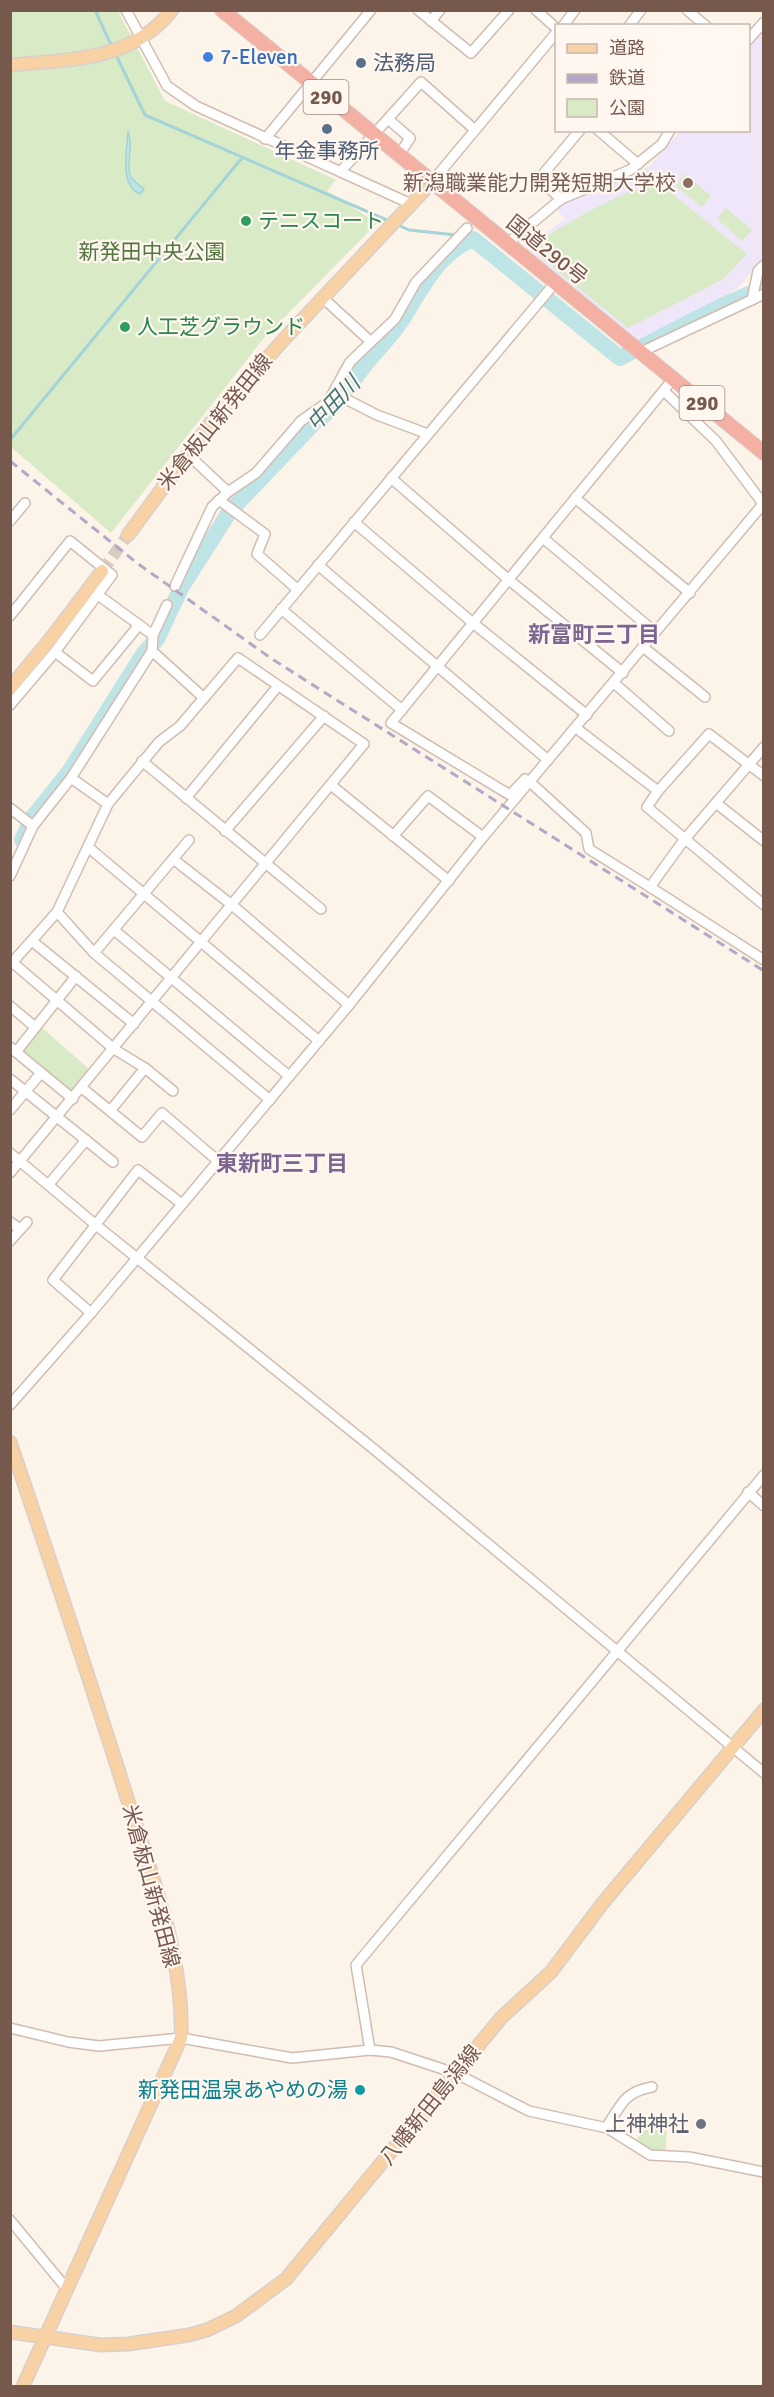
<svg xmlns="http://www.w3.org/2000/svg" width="774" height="2397" font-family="Signika,'Noto Sans JP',sans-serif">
<rect width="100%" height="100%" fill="#fcf3e9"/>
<polygon fill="#f0e6f9" points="763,31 763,258 738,288 637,343 524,249 565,219 556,209 568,201 633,175 650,166 680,131 748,130 749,49"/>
<g fill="#d9eac7">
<polygon points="11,11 118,11 165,101 336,180 327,191 377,223 263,339 111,533 11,447"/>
<polygon points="685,174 711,196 702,207 676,186"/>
<path d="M660,184L747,254L722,280L628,328L529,248C560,227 624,187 660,184Z"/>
<polygon points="726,208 752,230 742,241 717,219"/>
<polygon points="41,1027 89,1069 71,1091 23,1051"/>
<polygon points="657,2116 667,2132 665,2155 650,2155 633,2143"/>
</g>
<path fill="#bee4e6" stroke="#a4d4d7" stroke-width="1.5" d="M128,131C134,149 126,162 130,175C133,182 139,184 144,189L140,194C119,185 127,151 128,131Z"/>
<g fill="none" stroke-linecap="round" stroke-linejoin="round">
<g stroke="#a4d4d7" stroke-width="3">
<polyline points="95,10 112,47"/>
<polyline points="115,53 145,115 389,221"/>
<polyline points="398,225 409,230 456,235"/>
<polyline points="463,236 473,239"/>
<polyline points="10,440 241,159"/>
</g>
<path stroke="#bee4e6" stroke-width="16" d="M22,840L32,818L69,772L144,653L157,639L181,588L230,511L316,421C340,405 347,388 364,366C376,351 391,337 402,320C421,290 438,253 473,239L620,358L721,306L764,288"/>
<polyline stroke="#dbccc2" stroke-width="12" stroke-dasharray="12 6" stroke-linecap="butt" points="102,571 128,535"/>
<g stroke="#d1bcb1" stroke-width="12">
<g id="minor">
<polyline points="126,10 167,86 196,106 411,204"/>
<polyline points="418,10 471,53 509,10"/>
<polyline points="536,10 556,28"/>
<polyline points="687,10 706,26"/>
<polyline points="431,21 440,10"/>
<polyline points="563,26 575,10"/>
<polyline points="629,26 641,10"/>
<polyline points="748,40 764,22"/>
<polyline points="388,119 410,138 399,155"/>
<polyline points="598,130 638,164"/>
<polyline points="265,139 371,10"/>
<polyline points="341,171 421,82 475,130"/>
<polyline points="431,183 556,33"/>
<polyline points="561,199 539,179 580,130"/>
<polyline points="507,244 561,199 630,170 662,144 670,130"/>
<polyline points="323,298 370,341"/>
<polyline points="752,300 758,271 764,265"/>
<polyline points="641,352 764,294"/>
<polyline points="673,379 391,723 510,795 525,779 530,782 586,833 589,849 650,887 684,840 764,747"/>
<polyline points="664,391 716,441 764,505"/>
<polyline points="334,393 377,415 428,434"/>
<polyline points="195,461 228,492"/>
<polyline points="391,478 509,580 623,673"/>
<polyline points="575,498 690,593"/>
<polyline points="219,500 265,534 257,554 297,589"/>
<polyline points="10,521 25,503"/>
<polyline points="354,522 473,623 587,715"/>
<polyline points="543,538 655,632"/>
<polyline points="318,565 548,760"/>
<polyline points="175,586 212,507 228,492 256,473 301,421 328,402 350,362 395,319 416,282 467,228"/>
<polyline points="98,595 153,635"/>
<polyline points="281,609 402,710"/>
<polyline points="10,616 70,541 112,575 55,652 10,705"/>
<polyline points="260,635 555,283"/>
<polyline points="643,647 705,697"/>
<polyline points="152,651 204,698"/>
<polyline points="55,652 93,681 139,625"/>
<polyline points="614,683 669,731"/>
<polyline points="576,728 658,791"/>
<polyline points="142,761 321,909"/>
<polyline points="764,776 709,734 658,791 647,807 764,905"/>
<polyline points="71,778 108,804"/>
<polyline points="331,785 449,881"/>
<polyline points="186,798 278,686"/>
<polyline points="716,803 764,841"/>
<polyline points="10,808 33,826"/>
<polyline points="225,831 324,716"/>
<polyline points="393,836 428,796 483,837"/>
<polyline points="88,847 319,1041"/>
<polyline points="173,859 232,905 349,1005"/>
<polyline points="10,876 33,826 71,778 152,651 153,635 167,605"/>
<polyline points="650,887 764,960"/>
<polyline points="57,912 94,953 270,1100"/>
<polyline points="114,930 289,1076"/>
<polyline points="32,941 134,1024"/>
<polyline points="94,953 189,840"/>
<polyline points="12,962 114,1049 145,1068 173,1091"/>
<polyline points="10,965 57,912 108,804 159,742 180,726 238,658 364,744 10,1173"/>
<polyline points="10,1006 35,1027"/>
<polyline points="10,1047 73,1099"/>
<polyline points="16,1052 76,976"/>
<polyline points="10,1079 113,1162"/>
<polyline points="82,1088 142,1137 162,1113 218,1161"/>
<polyline points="10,1110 41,1073"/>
<polyline points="110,1111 145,1068"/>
<polyline points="10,1153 96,1225 375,1450 764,1773"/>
<polyline points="49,1184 86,1140"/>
<polyline points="10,1222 20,1229"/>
<polyline points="10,1241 27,1222"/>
<polyline points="91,1313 53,1280 138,1170 182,1204"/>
<polyline points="10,1405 91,1313 349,1005 483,837 764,503"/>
<polyline points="748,1492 764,1506"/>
<polyline points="10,2028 68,2042 99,2046 181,2038 292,2058 370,2050 391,2052 455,2073 529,2111 607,2128 650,2155 689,2157 764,2172"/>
<polyline points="370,2050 356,1965 764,1475"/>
<path d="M606,2128C621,2105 624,2092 652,2087"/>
<polyline points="10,2220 67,2289"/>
</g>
</g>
<g stroke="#d9d0cd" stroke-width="15">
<g id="major">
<path d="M10,65C71,59 131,62 172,10"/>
<polyline points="128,535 218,413 287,336 431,183"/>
<polyline points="10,688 52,637 102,571"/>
<path d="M10,1442C51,1563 91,1683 129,1804C153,1879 184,1958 181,2038L23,2386"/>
<polyline points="10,2332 101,2345 128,2344 189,2335 207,2330 236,2316 286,2279 501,2018 551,1972 602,1904 764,1710"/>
</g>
</g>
<g stroke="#d9d0cd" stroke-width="16">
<polyline id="highway" points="222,10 764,453"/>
</g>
<use href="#minor" stroke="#fff" stroke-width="9"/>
<use href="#major" stroke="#f8d1a4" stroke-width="12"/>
<use href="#highway" stroke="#f4b0a2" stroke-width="14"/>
<polyline stroke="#b5a7c7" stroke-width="3" stroke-dasharray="9 6" stroke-linecap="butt" points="10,461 137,563 272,659 764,971"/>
</g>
<circle fill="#3f7fe0" stroke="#fff7f0" stroke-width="2" cx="208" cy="57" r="6"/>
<g fill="#5c6f8a" stroke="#fff7f0" stroke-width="2">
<circle cx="361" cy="63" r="6"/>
<circle cx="327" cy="129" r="6"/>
</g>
<circle fill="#8d6e63" stroke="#fff7f0" stroke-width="2" cx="688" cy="183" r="6"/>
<g fill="#2e9e5b" stroke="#fff7f0" stroke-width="2">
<circle cx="246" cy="221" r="6"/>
<circle cx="125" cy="327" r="6"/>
</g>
<circle fill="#0f9aa8" stroke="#fff7f0" stroke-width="2" cx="360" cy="2090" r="6"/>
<circle fill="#6b7280" stroke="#fff7f0" stroke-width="2" cx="701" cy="2124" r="6"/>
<g text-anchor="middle" stroke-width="4.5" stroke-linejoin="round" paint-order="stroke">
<g fill="#fff7f0" stroke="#a0887e" stroke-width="1.5">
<rect x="303.5" y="80" width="45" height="34" rx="4.5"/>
<rect x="679.5" y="386" width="45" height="34" rx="4.5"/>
</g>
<g font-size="20" font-weight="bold" fill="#77584d">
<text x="326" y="104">290</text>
<text x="702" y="410">290</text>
</g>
<g font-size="21" fill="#366cbe" stroke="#fff7f0" text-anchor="start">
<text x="220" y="64">7-Eleven</text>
</g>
<g font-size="21" fill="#4e5e75" stroke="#fff7f0" text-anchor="start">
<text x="373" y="70">法務局</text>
<text x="327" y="158" text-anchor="middle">年金事務所</text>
</g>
<g font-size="21" fill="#785e54" stroke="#fff7f0" text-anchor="end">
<text x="676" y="190">新潟職業能力開発短期大学校</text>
</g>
<g font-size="21" fill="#27864d" stroke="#fff7f0" text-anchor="start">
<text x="258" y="228">テニスコート</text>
<text x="137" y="334">人工芝グラウンド</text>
</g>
<g font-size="21" fill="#77584d" stroke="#fff7f0">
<text transform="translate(547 250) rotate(39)" y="7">国道290号</text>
<text transform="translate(215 422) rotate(-51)" y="7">米倉板山新発田線</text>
<text transform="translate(151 1886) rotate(75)" y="7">米倉板山新発田線</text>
<text transform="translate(430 2105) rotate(-51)" y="7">八幡新田島潟線</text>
</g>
<g font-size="21" fill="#567642" stroke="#fff7f0">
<text x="152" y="259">新発田中央公園</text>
</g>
<g font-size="21" fill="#0d838f" stroke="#fff7f0" text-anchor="end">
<text x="348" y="2097">新発田温泉あやめの湯</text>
</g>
<g font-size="21" fill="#5b616d" stroke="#fff7f0" text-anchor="end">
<text x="689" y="2131">上神神社</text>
</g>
<g font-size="22" font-style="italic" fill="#40767b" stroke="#fff7f0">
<text transform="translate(333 403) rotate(-47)" y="8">中田川</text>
</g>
<g font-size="22" font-weight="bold" fill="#7f6592" stroke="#fff7f0">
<text x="594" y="642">新富町三丁目</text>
<text x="282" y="1171">東新町三丁目</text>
</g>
</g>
<rect width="774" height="2397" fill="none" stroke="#77584d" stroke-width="24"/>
<rect x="555" y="24" width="195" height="108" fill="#fff7f0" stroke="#c9b7af" stroke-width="1.5"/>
<rect x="567" y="44" width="30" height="9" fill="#f8d1a4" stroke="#c9b7af" stroke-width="1.5"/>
<text x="609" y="54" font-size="18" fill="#77584d">道路</text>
<rect x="567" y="74" width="30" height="9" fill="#b5a7c7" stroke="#c9b7af" stroke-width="1.5"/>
<text x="609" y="84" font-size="18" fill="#77584d">鉄道</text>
<rect x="567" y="99" width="30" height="18" fill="#d9eac7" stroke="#c9b7af" stroke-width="1.5"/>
<text x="609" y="114" font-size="18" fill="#77584d">公園</text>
</svg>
